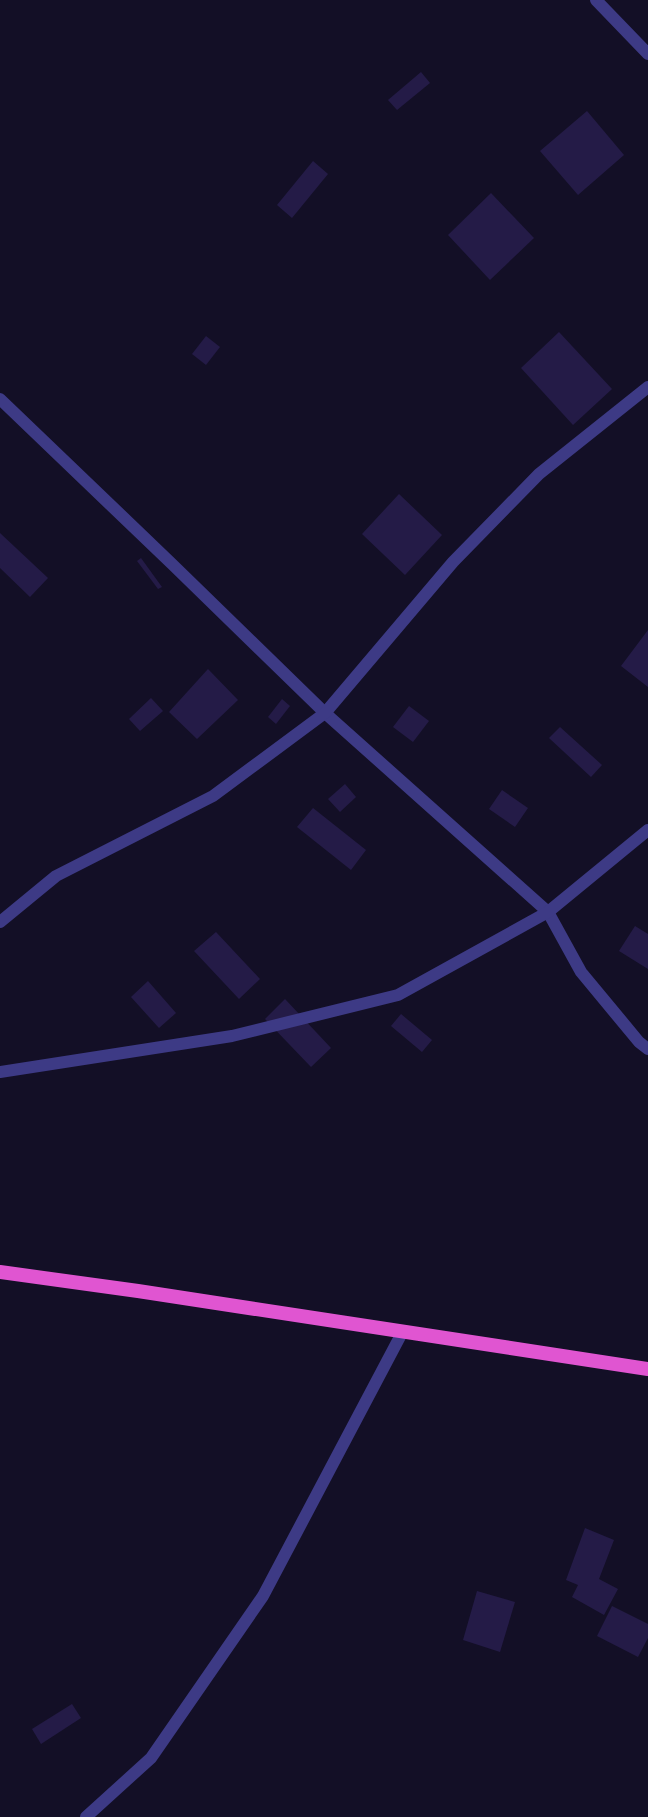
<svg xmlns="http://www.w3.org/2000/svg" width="648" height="1817" font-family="Rubik,sans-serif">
<rect width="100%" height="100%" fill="#130f26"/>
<g fill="#241b47">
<polygon points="421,72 430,83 397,110 388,100"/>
<polygon points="587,111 624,155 578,195 540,151"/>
<polygon points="313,161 328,174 292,218 277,205"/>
<polygon points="491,193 534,238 490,280 448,235"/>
<polygon points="559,332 612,389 573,425 521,368"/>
<polygon points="206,336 220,347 206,365 192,354"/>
<polygon points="399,494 442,535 405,575 362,534"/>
<polygon points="0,533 48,578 30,597 0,568"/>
<polygon points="141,558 162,587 158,589 137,561"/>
<polygon points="648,630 648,687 621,666"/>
<polygon points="208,669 238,700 197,739 169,712"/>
<polygon points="151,698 163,711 140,731 129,719"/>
<polygon points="282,699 290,706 276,724 268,717"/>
<polygon points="409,706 429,721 413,742 393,727"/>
<polygon points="560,727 602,765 591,777 549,738"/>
<polygon points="345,784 356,797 340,812 328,799"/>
<polygon points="502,790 528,808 515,827 489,809"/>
<polygon points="313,808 366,850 351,870 297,827"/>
<polygon points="635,926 648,934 648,969 619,951"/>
<polygon points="216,932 260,979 239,999 194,951"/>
<polygon points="148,981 176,1013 159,1028 131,997"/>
<polygon points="285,999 331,1048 311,1067 265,1019"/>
<polygon points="401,1014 432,1040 422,1052 391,1026"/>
<polygon points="585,1528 614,1540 599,1579 618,1589 604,1615 572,1597 578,1585 566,1580"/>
<polygon points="477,1591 515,1602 500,1652 463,1640"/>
<polygon points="612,1606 648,1624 648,1638 638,1657 597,1636"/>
<polygon points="72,1704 81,1718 41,1744 32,1729"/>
</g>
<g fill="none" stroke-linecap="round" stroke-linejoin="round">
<g stroke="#3d3a85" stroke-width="12">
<polyline points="596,0 648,54"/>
<polyline points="0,399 172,564 325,713 548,912 581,972 639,1042 648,1049"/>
<polyline points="0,922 56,876 213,796 325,713 453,562 539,474 648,387"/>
<polyline points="0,1072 232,1036 398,995 548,912 648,830"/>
<polyline points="86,1817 151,1758 263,1596 403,1331"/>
</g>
<polyline stroke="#e055d1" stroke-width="14" points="0,1272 138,1291 648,1369"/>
</g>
</svg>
